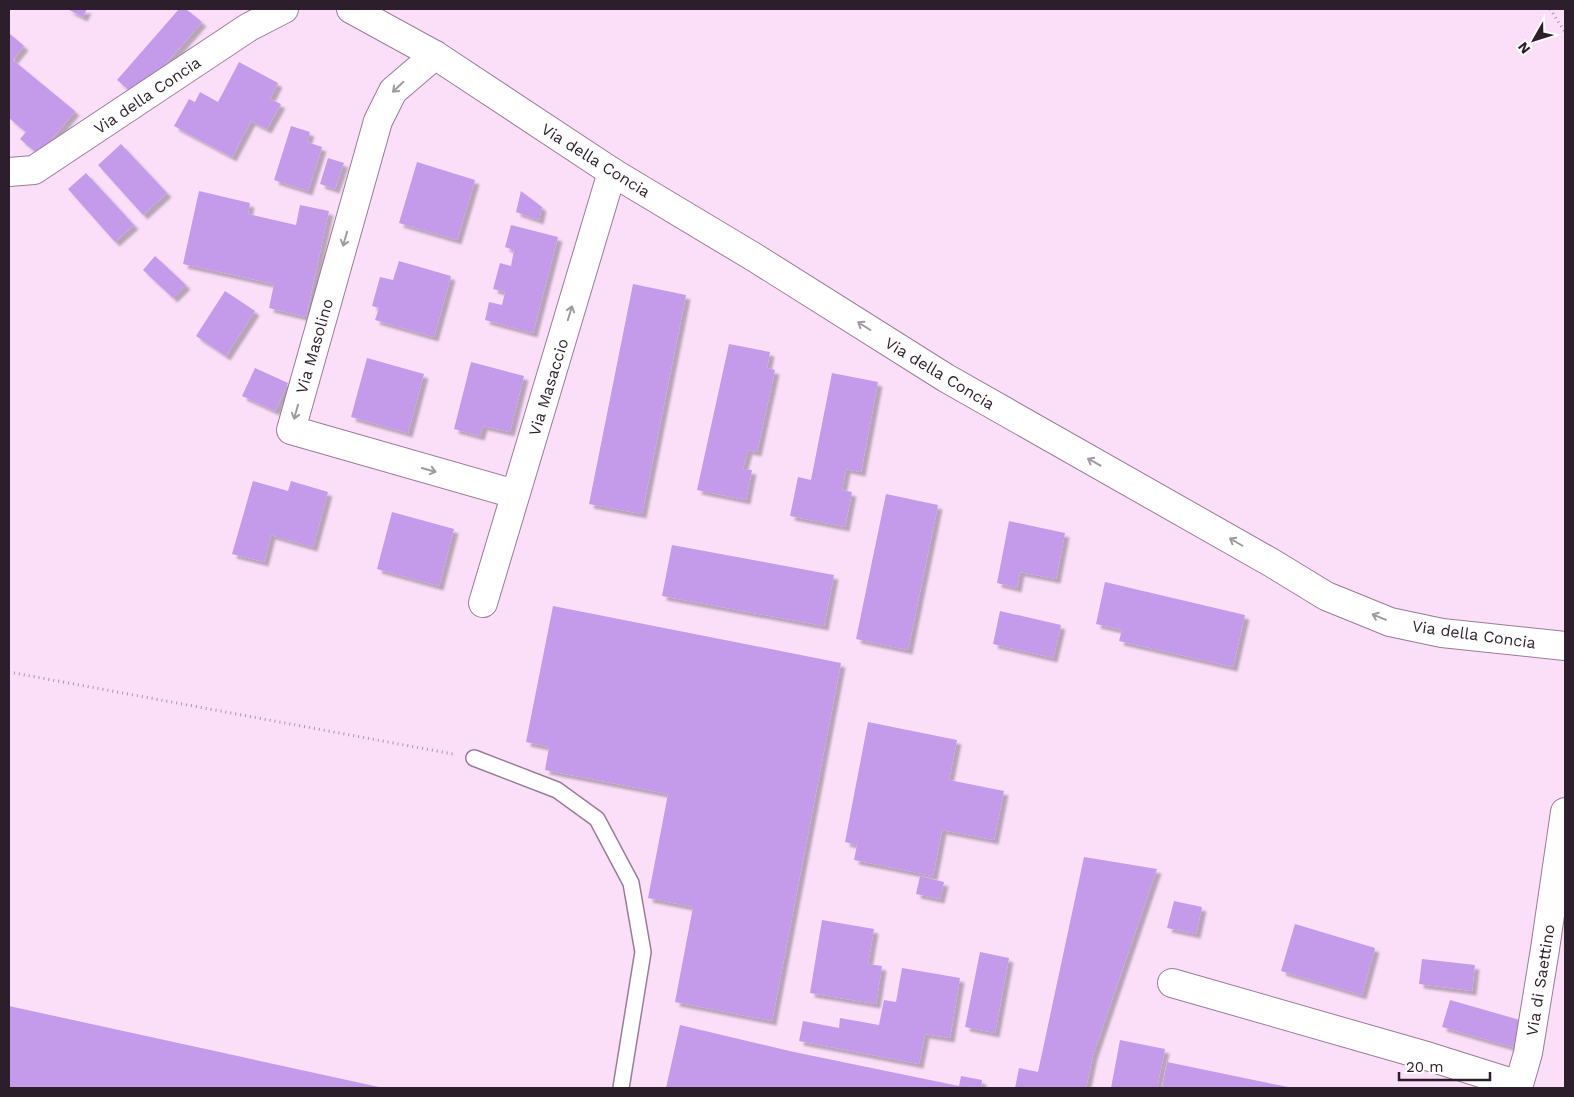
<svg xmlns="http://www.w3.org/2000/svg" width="1574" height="1097" font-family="'Work Sans',sans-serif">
<defs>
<filter id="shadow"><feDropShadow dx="4.5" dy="4.5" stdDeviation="1" flood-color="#0004"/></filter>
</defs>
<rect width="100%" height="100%" fill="#fbdff9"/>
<g fill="#c49aea" filter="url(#shadow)">
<polygon points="67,9 87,9 83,17"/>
<polygon points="179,9 186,9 202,22 137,97 117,80"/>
<polygon points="9,33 24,46 13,60 75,111 39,155 20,139 26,132 9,118"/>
<polygon points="239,62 278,83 270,99 281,104 267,129 251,121 232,157 174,126 189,99 195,102 200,92 218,102"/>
<polygon points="291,126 310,132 307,142 322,147 308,191 274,180"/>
<polygon points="121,144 167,193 143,215 98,165"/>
<polygon points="328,158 344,163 335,189 320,184"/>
<polygon points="417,162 475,180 457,240 399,223"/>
<polygon points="86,173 134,225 115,242 68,189"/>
<polygon points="199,191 250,203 248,214 296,225 300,205 329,211 306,317 269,308 274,284 183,264"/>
<polygon points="521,191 542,207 539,220 516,212"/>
<polygon points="511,225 558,237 533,333 485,320 489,302 502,305 505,292 493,289 500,263 511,266 514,250 505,247"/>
<polygon points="155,256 186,285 173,298 143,270"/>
<polygon points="399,261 451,276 434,337 375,320 379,308 372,306 380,277 393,280"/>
<polygon points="633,284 686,295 642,514 589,504"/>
<polygon points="225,291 255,311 226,356 196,336"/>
<polygon points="729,344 770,352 767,368 775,370 757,452 748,450 743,469 752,470 746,500 697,490"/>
<polygon points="367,358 424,374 408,433 351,417"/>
<polygon points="471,362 524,376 510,432 483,426 480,436 454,429"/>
<polygon points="255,368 288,383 275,411 242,396"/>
<polygon points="832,373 878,382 861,472 846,469 842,490 852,492 845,527 790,516 798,477 811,480"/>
<polygon points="253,481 288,491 291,481 328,492 313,547 271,535 264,562 232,554"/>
<polygon points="886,494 938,505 908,650 856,639"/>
<polygon points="392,512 454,529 439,586 377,569"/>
<polygon points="1009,521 1065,533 1056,579 1020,572 1017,588 997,583"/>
<polygon points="672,545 834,575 824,626 662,596"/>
<polygon points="1105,582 1245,615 1233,667 1119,641 1122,630 1096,624"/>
<polygon points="553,606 841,663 772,1021 675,1002 693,907 648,898 668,794 545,770 549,747 526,742"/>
<polygon points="1000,611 1061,625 1053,658 993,644"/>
<polygon points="868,722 957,740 949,780 1004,791 994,840 942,830 933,876 854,860 857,845 845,842"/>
<polygon points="1084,857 1157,869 1093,1055 1086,1088 1015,1088 1019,1068 1038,1072"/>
<polygon points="920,876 944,882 940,899 916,894"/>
<polygon points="1174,901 1202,907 1196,934 1167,928"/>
<polygon points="822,920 874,929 868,964 882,966 876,1004 810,993"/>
<polygon points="1295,924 1375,948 1362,995 1281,971"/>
<polygon points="980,952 1009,958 995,1033 965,1027"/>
<polygon points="1422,959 1475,965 1472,991 1419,984"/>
<polygon points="902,968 960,978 950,1038 925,1034 919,1064 799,1041 803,1021 839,1028 840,1018 879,1025 884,1000 896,1002"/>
<polygon points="1450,1000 1527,1022 1519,1049 1442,1027"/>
<polygon points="9,1006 379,1087 379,1088 9,1088"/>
<polygon points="680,1025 794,1052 959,1086 961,1076 982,1080 981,1088 666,1088"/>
<polygon points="1120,1040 1165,1049 1157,1088 1111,1088"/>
<polygon points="1167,1062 1288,1087 1288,1088 1162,1088"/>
</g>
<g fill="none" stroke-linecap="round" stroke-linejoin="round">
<g stroke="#9a7b99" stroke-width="18">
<polyline id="lane" points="474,758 557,790 597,819 631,883 643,952 621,1088"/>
</g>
<g stroke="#9a7b99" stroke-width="30">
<g id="street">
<polyline points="351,9 435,55 612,172 757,259 946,378 1272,563 1326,596 1390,622 1442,633 1565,646"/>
<polyline points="435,55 393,91 378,121 291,430 515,494"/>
<polyline points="9,172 34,170 249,27 284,9"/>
<polyline points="483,603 612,172"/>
<polyline points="1172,983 1430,1057 1519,1085"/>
<polyline points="1518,1088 1528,1053 1545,949 1565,812"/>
</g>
</g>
<g stroke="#aa94a8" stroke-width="3" stroke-dasharray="1 4" stroke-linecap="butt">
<polyline points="1550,9 1565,32"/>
<polyline points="9,672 453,754"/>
</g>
<use href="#lane" stroke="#fff" stroke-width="15"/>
<use href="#street" stroke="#fff" stroke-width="28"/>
</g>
<defs><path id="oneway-shaft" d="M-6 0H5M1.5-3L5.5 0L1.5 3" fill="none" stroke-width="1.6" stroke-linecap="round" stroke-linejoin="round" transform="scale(1.25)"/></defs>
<g stroke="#a09aa0">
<use href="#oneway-shaft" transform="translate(398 87) rotate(136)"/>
<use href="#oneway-shaft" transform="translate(345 239) rotate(106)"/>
<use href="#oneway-shaft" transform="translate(570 313) rotate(-73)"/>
<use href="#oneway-shaft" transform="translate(864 326) rotate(-148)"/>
<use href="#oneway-shaft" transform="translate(296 412) rotate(106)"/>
<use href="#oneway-shaft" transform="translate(1094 462) rotate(-151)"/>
<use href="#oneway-shaft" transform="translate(429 470) rotate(16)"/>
<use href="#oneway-shaft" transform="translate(1236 542) rotate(-150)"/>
<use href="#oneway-shaft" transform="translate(1379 617) rotate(-158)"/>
</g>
<g text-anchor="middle" stroke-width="4.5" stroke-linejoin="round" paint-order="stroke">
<g font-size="16" fill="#2c1f2b" stroke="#fff">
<text transform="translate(147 95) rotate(-34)" y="6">Via della Concia</text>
<text transform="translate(596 160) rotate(32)" y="6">Via della Concia</text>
<text transform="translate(314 346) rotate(-74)" y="6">Via Masolino</text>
<text transform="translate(940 373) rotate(31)" y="6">Via della Concia</text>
<text transform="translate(548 387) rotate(-73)" y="6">Via Masaccio</text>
<text transform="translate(1474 634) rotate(8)" y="6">Via della Concia</text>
<text transform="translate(1540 980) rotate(-81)" y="6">Via di Saettino</text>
</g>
</g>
<rect width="1574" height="1097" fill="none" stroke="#2c1f2b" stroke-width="20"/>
<g transform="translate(1534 40) rotate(231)" stroke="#ffffff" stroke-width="4" paint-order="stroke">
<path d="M0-4L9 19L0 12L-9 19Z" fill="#2c1f2b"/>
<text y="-8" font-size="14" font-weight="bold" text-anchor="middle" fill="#2c1f2b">N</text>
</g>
<path d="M1399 1072v8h91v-8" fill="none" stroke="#2c1f2b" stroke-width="2.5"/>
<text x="1406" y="1072" font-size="15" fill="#2c1f2b" stroke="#ffffff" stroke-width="4" paint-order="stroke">20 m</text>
</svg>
